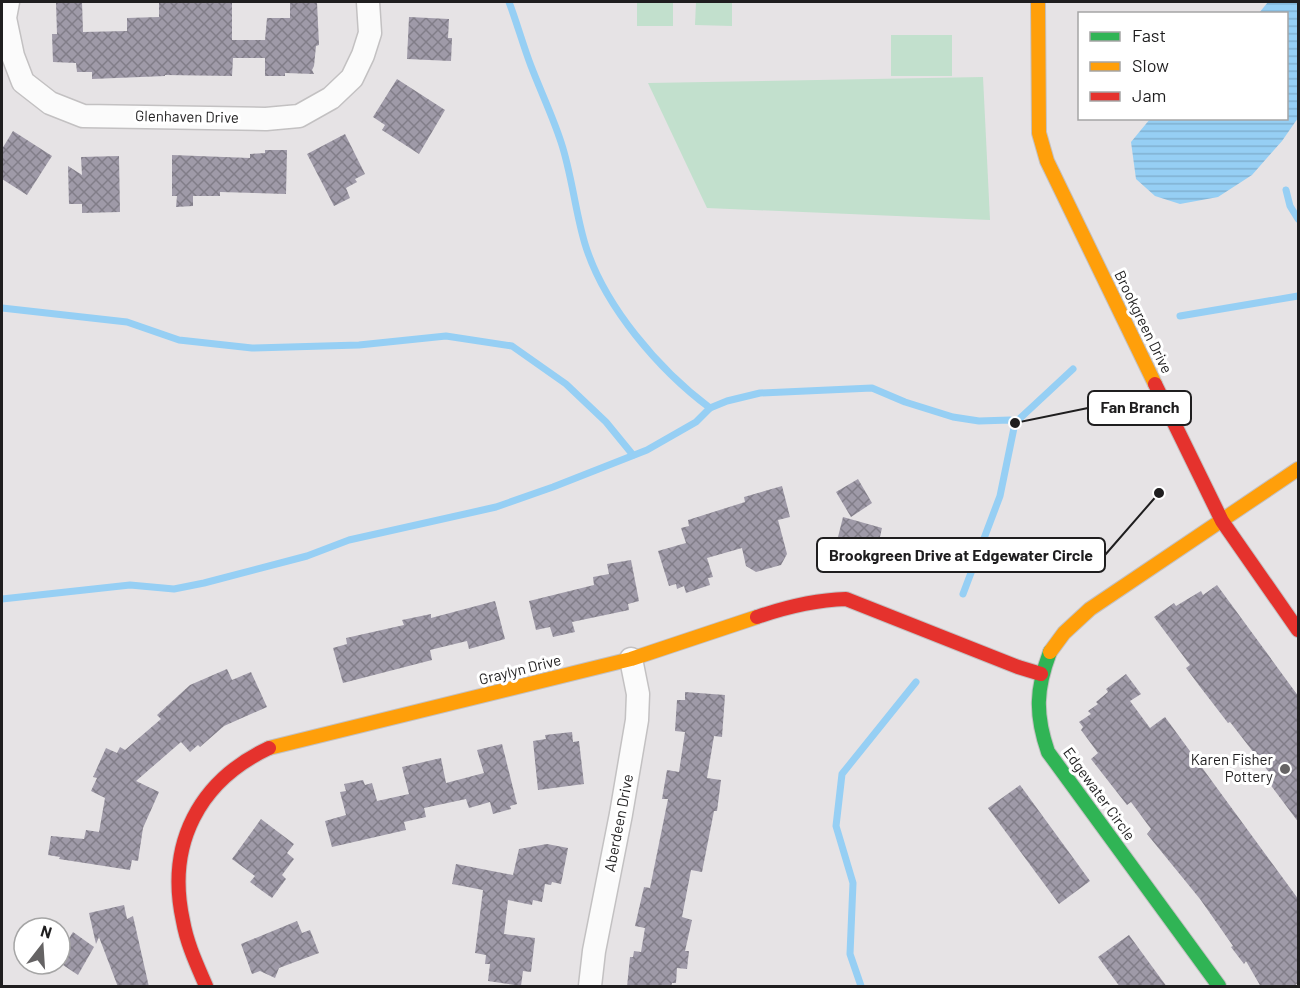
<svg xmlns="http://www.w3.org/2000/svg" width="1300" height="988" font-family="Barlow,sans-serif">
<defs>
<pattern id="water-rules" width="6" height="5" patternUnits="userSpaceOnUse" patternTransform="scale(1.5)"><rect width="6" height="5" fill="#96cff4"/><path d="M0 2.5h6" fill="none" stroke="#81b1d1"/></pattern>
<pattern id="building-cross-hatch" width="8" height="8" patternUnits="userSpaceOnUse" patternTransform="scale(1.5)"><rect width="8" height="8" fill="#9f9aa8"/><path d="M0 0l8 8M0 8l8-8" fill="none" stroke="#817d88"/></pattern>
</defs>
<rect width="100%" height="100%" fill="#e6e3e5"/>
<g fill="#c2e0cd">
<rect x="637" y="2" width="36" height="24"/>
<polygon points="696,2 732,2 732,26 695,25"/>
<rect x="891" y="35" width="61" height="41"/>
<polygon points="983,77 990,220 707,208 648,83"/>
</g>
<polygon fill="url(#water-rules)" points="1268,2 1298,2 1298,118 1282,141 1252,175 1218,197 1180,204 1155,196 1136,179 1131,142 1150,119 1286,118 1286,14 1259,13"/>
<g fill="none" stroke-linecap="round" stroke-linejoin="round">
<g stroke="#96cff4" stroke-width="7">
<path d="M509,2C517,23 523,45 531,66C541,92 553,117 561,142C572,175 575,211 585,244C604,306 659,370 710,408"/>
<polyline points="1286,190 1290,206 1298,219"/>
<polyline points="2,308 127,322 179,340 252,348 359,345 446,336 512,346 566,384 606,422 633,455"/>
<polyline points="1180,316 1298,296"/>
<polyline points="963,594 1000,496 1015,423 1073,369"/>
<polyline points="2,599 130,585 174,589 204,583 307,556 349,540 496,507 553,487 647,450 696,422 710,408 727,401 760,393 872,388 905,402 953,417 979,421 1010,420 1015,423"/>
<polyline points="861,986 850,954 853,883 836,826 842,774 916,682"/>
</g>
</g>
<g fill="url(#building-cross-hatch)">
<polygon points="56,2 82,2 83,32 127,31 127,18 159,17 159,2 232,2 232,40 265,40 267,18 290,18 290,2 317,2 319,45 316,46 314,66 312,70 314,74 285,73 285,76 265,76 265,58 233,58 232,76 165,75 165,76 92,79 92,72 77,72 76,63 53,62 52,34 57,34"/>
<polygon points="409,17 449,19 448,38 452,38 451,61 407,59"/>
<polygon points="397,79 445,110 419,154 382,130 385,125 373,117"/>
<polygon points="13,131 52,156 27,195 2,179 2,149"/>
<polygon points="345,134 365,174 355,179 357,182 346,188 350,198 334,206 307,154"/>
<polygon points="265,150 287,150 286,194 220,192 220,196 193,196 193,206 176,207 177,196 172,196 172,155 250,158 250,154 265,153"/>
<polygon points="119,156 120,212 82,213 82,204 69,204 68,166 82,175 81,157"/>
<polygon points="858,479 872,503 851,517 836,492"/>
<polygon points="782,486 790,517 778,520 787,554 781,565 756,572 746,566 742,548 707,558 713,577 708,578 710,585 686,593 684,586 677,589 676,584 669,586 658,551 686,543 681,528 689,526 688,520 745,502 744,497"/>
<polygon points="843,517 882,528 875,559 867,558 866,564 840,557 842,551 835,549"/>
<polygon points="631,560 639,601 628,604 629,610 572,622 575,632 553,637 550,627 536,630 529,601 594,585 593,577 609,574 607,564"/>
<polygon points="1217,585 1299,697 1299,823 1263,775 1268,771 1230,722 1228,723 1201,688 1186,668 1190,665 1154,617 1174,603 1176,606 1201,591 1203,595"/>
<polygon points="495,601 505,639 469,649 467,641 430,650 432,660 343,683 333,648 347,644 346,638 404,625 402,620 431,614 431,618"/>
<polygon points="227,669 232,680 251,672 267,707 224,726 200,747 198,745 190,752 181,742 136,781 159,792 143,828 138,861 132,860 130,870 59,859 60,857 48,855 51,836 84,839 86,830 99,832 105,798 91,791 97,778 93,777 106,748 117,753 120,747 125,750 161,719 157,715 190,685"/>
<polygon points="1126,674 1141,694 1130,701 1150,728 1165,717 1299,900 1299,982 1293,987 1261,987 1246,961 1244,964 1231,947 1233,946 1200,899 1147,834 1151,829 1131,802 1127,805 1091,759 1098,753 1081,730 1083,727 1079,722 1091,714 1088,711 1098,704 1096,702 1108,692 1106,689"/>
<polygon points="685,692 725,695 722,737 714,736 707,778 721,780 717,811 714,811 702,872 691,870 682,917 692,920 685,951 689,951 687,969 677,968 676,983 672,983 671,987 627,987 630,957 633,957 634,951 641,952 645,928 635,926 644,887 650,888 668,799 662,799 667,770 679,772 685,732 675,731 677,700 685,700"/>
<polygon points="572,732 573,742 579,741 584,784 538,790 533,741 546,739 545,735"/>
<polygon points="502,744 517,804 510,806 511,809 493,814 490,802 469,808 466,799 424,808 426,817 404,822 406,830 332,847 325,821 346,815 340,792 346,791 344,784 363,780 365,785 372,783 377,801 409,794 402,767 441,758 446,783 484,773 477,750"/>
<polygon points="1020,785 1090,881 1059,904 988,808"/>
<polygon points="261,819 294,844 287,853 294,859 282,875 286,879 272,898 250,882 255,876 232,859"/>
<polygon points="547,844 568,848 561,884 552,882 551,885 545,884 542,902 533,900 532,905 508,900 504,934 535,938 531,972 523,971 521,986 488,981 490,964 485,964 486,955 475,953 483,890 452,884 456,864 513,875 519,849"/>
<polygon points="124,905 127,919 133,916 149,987 118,987 99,937 96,944 89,913"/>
<polygon points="297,921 302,933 310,930 319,953 279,968 275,978 260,971 252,974 241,944"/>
<polygon points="73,932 94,947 78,975 60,963 60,953"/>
<polygon points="1129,935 1167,987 1120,987 1098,957"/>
</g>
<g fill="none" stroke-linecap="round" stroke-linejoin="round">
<g stroke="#c3c1c2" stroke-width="25">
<g id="street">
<polyline points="8,2 5,18 13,56 23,82 50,103 83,116 266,119 299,116 331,98 352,78 363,55 370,33 368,2"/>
<polyline points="590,986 594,951 621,814 637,720 638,694 631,659"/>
</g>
</g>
<g stroke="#c3c1c2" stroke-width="16">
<path id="fast" d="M1050,652C1036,689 1035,714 1048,752L1219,986"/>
</g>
<g stroke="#c3c1c2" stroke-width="16">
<g id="slow">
<polyline points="1038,2 1039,133 1047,161 1155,384"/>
<polyline points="1050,652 1064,633 1090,609 1298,469"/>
<polyline points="269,748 631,659 757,617"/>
</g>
</g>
<g stroke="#c3c1c2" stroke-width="16">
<g id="jam">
<polyline points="1155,384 1222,521 1298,630"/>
<path d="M757,617C786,607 815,600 846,599L1018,667L1041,674"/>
<path d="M206,986C197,965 187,944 183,921C166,844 199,781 269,748"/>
</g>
</g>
<use href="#street" stroke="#fbfbfb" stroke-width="22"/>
<use href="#fast" stroke="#30b455" stroke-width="14"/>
<use href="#slow" stroke="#ff9f0a" stroke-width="14"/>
<use href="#jam" stroke="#e5322d" stroke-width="14"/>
</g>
<circle fill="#656364" stroke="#fff" stroke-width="2" cx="1285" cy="769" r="6"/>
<g text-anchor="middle" stroke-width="6" stroke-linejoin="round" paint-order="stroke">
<g font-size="15" fill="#1f1e1f" stroke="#fff">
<text transform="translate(187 117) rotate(1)" y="5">Glenhaven Drive</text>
<text transform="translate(1143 322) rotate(64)" y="5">Brookgreen Drive</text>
<text transform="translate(520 670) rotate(-14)" y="5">Graylyn Drive</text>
<text transform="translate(1099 794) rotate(54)" y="5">Edgewater Circle</text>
<text transform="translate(619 823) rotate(-79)" y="5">Aberdeen Drive</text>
</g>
<g font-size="15" fill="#1f1e1f" stroke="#fff" text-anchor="end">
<text x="1273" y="765">Karen Fisher<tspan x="1273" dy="17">Pottery</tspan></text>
</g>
</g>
<path fill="none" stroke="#1f1e1f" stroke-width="2" d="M1015 423L1088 408M1159 493L1105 555"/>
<g fill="#1f1e1f" stroke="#fff" stroke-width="2">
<circle cx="1015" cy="423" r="6"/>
<circle cx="1159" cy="493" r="6"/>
</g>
<g fill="#fff" stroke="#1f1e1f" stroke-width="2">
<rect x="1088" y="391" width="103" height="34" rx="6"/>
<rect x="817" y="538" width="288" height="34" rx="6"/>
</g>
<g font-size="16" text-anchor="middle" font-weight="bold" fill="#1f1e1f">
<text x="1140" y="413">Fan Branch</text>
<text x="961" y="561">Brookgreen Drive at Edgewater Circle</text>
</g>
<rect width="1300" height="988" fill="none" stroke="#1f1e1f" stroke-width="6"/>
<rect x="1078" y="12" width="210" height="108" fill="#ffffff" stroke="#a5a5a5" stroke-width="1.5"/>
<rect x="1090" y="32" width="30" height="9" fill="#30b455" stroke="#a5a5a5" stroke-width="1.5"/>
<text x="1132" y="42" font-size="18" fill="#1f1e1f">Fast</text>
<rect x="1090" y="62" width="30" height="9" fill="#ff9f0a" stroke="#a5a5a5" stroke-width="1.5"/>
<text x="1132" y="72" font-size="18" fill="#1f1e1f">Slow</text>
<rect x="1090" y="92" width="30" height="9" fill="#e5322d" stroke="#a5a5a5" stroke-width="1.5"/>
<text x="1132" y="102" font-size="18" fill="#1f1e1f">Jam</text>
<g transform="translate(42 946) rotate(17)"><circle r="28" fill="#ffffff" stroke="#a5a5a5" stroke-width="1.5"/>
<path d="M0-4.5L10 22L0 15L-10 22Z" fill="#656364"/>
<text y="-9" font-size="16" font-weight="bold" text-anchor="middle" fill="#1f1e1f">N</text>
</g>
</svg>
